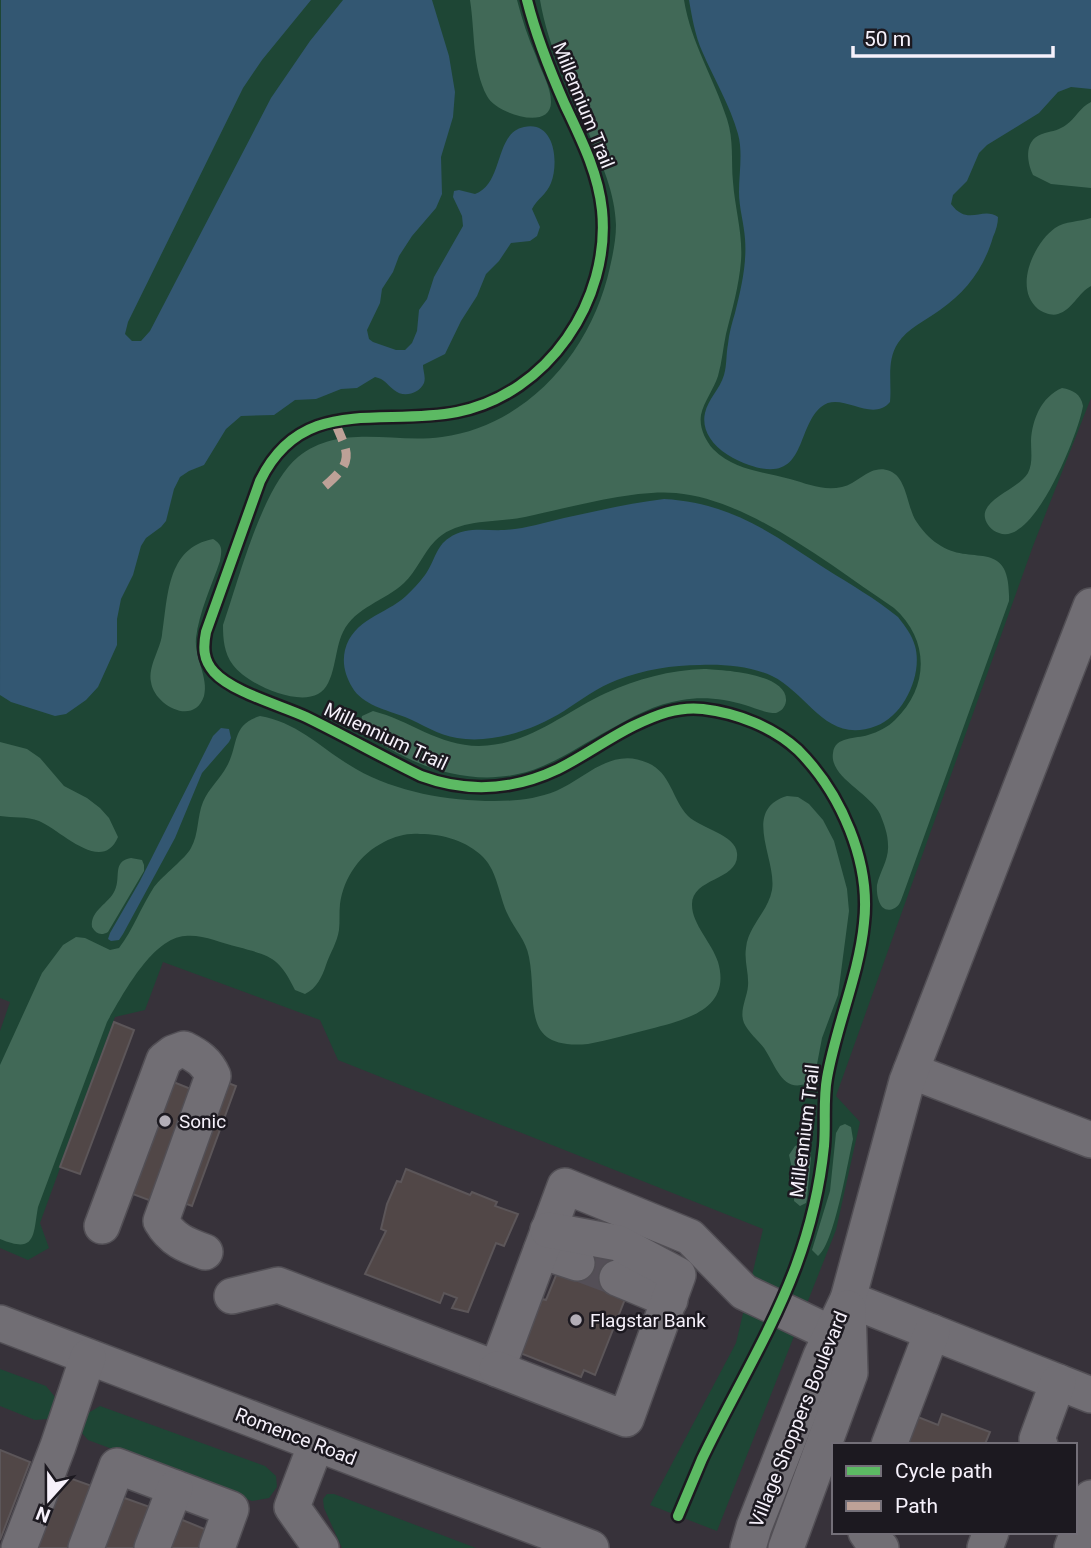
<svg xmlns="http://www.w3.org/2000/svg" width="1091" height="1548" font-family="Roboto,sans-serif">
<rect width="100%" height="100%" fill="#37323a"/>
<g fill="#1e4635">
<polygon points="0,0 1091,0 1091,398 1033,546 836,1096 860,1122 836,1230 717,1531 650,1505 736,1343 763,1229 338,1060 320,1020 163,962 145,1010 115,1017 40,1223 49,1248 28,1260 0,1248 0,1031 10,1002 0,998"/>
<polygon points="0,1369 46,1386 55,1397 53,1415 48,1419 35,1420 0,1406"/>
<polygon points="100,1406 265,1466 276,1476 277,1487 269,1498 252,1501 88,1440 81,1432 85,1415"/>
<polygon points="327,1494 334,1494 476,1548 342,1548 324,1508 323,1499"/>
</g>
<g fill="#416957">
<path d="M470,0H517C522,19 528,38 536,56C541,71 551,87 551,102C551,132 495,113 487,96C472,68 475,31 470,0Z"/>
<path d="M540,0H684C691,43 714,78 727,119C734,140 731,161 733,182C735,209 743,234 741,261C739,286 732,310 726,334C723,348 722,362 718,376C714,389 704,401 701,415C699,427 705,440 713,449C735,471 762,471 790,479C808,484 823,491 842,487C859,483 871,463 890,471C907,478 907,507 916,521C921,529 930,539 938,544C971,568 1011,535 1009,601L903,895C901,900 900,905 895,908C880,916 876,896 877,885C880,871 889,860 888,845C888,834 884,824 880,814C870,793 829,777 833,753C835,736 856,739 868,735C878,732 888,727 895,720C930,686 929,639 894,608C832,567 751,500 676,493C634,489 567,508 525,517C496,523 457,518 435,541C423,553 417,571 404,583C385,601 355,607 343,632C334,649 336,685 318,694C296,706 247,684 233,665C224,653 223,639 223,625C239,579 262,487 298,457C341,423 393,444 442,437C529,425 592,350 610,267C613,254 616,239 616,225C615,193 602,164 589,134C570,91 548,47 540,0Z"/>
<path d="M1091,102V188L1051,184L1033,175C1026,160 1024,138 1045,133C1053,131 1059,130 1066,125C1076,118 1080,107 1091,102Z"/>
<path d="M1091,218V286C1078,293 1072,310 1058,314C1052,316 1044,313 1038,309C1013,288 1034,243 1055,228C1065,221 1079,222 1091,218Z"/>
<path d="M1062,388C1073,390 1081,394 1083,406C1079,432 1034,547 999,533C992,531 986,524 985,518C981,499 1019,489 1028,473C1033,463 1031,452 1031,441C1032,420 1041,397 1062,388Z"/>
<path d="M213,539C223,545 222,550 220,561C212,585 199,612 196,638C194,657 209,678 204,696C194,727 154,705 151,682C148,666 160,650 162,635C168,598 166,548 213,539Z"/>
<path d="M704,669C722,670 788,673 786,701C785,708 781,711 776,713C765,713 755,708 745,705C725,699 703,696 682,700C655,704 632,717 609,730C587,742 566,756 543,766C492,788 437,776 390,749C378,742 358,732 362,716L373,711C409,720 439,746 479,746C529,745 563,713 606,693C637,679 670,670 704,669Z"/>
<path d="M260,716C298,722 324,751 356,769C396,792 448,801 494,801C516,801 536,799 556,791C586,778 612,746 648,763C671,773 672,799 688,816C700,828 736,835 737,853C740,881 691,877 692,905C692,924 712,943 718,962C732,1010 684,1020 650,1029C629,1034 609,1040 588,1044C519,1050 538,1003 529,957C526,940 515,930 508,915C499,897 498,872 483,857C467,841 443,834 420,834C407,833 396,836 384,842C360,854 344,877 340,904C339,913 340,921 339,930C337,943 330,953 326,965C322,977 317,988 305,994L295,990C279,957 271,956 238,947C221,943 202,934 185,936C152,938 122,996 107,1022L38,1207C33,1236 36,1254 0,1239V1065L42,973L63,945L76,937L85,938L110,950L119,948C133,930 141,907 154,887C163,875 186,858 191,848C199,834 197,816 203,802C209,788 220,779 227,766C239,744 231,725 260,716Z"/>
<path d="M0,742L27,749L40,758L64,786L87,798L100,808L109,818L118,837C102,875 61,830 39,821C27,816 13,818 0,816Z"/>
<path d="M787,796L798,797L809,804L823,820L834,841L847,889L849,911L838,995L822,1038L814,1080C783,1098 777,1067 764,1048C758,1040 748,1032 744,1023C739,1011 747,998 748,986C749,973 744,961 746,948C748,926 768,912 772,890C777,859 741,810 787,796Z"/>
<path d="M131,858L142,860L144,865V871L108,932C101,936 96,934 92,927C90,910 109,904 115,890C121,877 112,861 131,858Z"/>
<path d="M845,1124L851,1127L853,1139C848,1161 834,1245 818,1256L812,1250L830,1191L836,1133L840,1126Z"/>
<polygon points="802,1143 810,1151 811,1157 807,1199 806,1203 800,1206 794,1201 795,1182 789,1155 795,1146"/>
</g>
<g fill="#335772">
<path d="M1,0H311L262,60L243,88L128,322L125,334L132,341H141L150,331L271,98L310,41L343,0H432L449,56L455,92L453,117L441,157L442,194L436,208L412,236L399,256L393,272L382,289L380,303L367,330L369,339L373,342L396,350H405L412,343L417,331L419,310L427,299L434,277L463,226L462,216L453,197L454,191L459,190L475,194C504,184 494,133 524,127C555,120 559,163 551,183C547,194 537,199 532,209L540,227L537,236L530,241L511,243L499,261L486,274L477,296L461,321L445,354L423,365C423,371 426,377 424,383C419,394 403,398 394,390C386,384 385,379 375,377L357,388L341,389L316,399L295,400L274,415L241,416L226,429L204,465L189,471L180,477L174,489L166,521L161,527L146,538L141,546L133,575L121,599L117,619V645L98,687L86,700L66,714L55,716L11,702L0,695Z"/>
<path d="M689,0H1091V89L1071,87L1058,92L1039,113L987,145L979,153L967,181L953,195L951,204C968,227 982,206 998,217C998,224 996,230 993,237C984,268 966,292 940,310C926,320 907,329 898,343C886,361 892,382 890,402C871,424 841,390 821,407C795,429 807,485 749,465C735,460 718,451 710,438C705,431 703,421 705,413C708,399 720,389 724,375C727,365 726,354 728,344C729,333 732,323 735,313C741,289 747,264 745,239C744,223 739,208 739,192C739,174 743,152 738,134C730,105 714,79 702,51C695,35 692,17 689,0Z"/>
<path d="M664,499C732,503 771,533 826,569C850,584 876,599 898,617C905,626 912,635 915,646C923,674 904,716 876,726C826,745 809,694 772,676C750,666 723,664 700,665C673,665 643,670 617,680C598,687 581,700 564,711C534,730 492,744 457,738C438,735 422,724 405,717C387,710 362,705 352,687C345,675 342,663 345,650C353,619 385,615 406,596C413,589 419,583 425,575C434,563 436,546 449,538C466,526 485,531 504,530C524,529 544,523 564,518C597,511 630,503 664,499Z"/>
<polygon points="221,728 229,729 231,738 229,742 202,773 175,838 123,934 119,940 111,941 108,939 110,933 140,881 213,736"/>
</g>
<g fill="#514747" stroke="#5c5659" stroke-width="2">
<polygon points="114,1022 134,1030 80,1174 60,1167"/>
<polygon points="166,1079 191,1089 154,1202 122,1190"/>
<polygon points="218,1079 236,1086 192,1206 173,1199"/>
<polygon points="406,1169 470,1195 472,1192 497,1202 495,1206 518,1214 504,1246 496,1243 468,1312 452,1308 457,1298 444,1293 440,1303 365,1274 386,1231 381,1229 387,1204 397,1181 401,1182"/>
<polygon points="585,1243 624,1259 627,1294 595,1375 584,1370 581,1377 520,1353 542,1299 546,1300 559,1268"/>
<polygon points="942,1414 990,1432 985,1444 987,1445 902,1445 913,1415 938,1425"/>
<polygon points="0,1450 30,1462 0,1540"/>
<polygon points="58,1474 92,1486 69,1548 30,1548"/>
<polygon points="116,1495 150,1507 135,1548 96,1548"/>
<polygon points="175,1517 207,1530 200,1548 163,1548"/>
</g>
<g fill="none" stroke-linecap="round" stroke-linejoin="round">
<polyline stroke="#544f57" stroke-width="35" stroke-dasharray="35 18" stroke-linecap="butt" points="577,1263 617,1278"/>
<g stroke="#524f55" stroke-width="38">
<g id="minor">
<polyline points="911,1071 1091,1140"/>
<path d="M102,1226L164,1060L173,1053L184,1049C198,1056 207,1062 213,1076L161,1221C172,1240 186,1245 205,1252"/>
<polyline points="541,1251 577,1263"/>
<polyline points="617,1278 670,1300"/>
<polyline points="232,1296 278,1285 497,1369 565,1186 690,1237 744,1292 832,1334"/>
<polyline points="848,1299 1091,1395"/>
<polyline points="0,1323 591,1548"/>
<polyline points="497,1369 626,1419 678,1275 618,1243 548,1230"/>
<polyline points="316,1444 292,1507 321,1548"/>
<polyline points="889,1445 932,1332"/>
<polyline points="1040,1445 1037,1439 1058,1382"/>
<polyline points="866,1532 875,1545 881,1548"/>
<polyline points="19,1548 58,1446 88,1357"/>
<polyline points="86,1548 117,1466 231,1509 217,1548"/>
<polyline points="152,1548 175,1488"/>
<polyline points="748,1548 754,1527 821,1356 848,1299 907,1081 1091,606"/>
<polyline points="786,1548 850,1373 848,1308"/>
<polyline points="985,1548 991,1532"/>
<polyline points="1072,1548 1091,1498"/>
</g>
</g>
<use href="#minor" stroke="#716e74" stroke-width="35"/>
<path stroke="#bda197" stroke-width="9" stroke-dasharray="18 9" stroke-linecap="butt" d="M325,486C356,459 348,455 334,420"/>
<g stroke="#1c1920" stroke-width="15">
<path id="cycleway" d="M527,0C536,36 550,71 565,105C581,139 598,172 602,210C611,300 548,394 457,412C381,427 302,394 260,481L206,632C203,647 203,660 214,672C232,692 280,705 306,717C345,736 382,757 421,776C467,793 514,790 558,769C584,756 607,739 633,726C656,715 678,706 703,709C737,713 773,727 798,750C841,793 871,862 864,923C859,975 836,1026 827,1078C823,1100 826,1124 824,1146C820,1186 810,1228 796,1266C771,1333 733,1394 702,1459C694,1478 686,1497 678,1516"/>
</g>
<use href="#cycleway" stroke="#5cba63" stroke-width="10"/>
</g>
<g fill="#b3aeb7" stroke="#1c1920" stroke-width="2.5">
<circle cx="165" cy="1121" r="7"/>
<circle cx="576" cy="1320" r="7"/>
</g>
<g text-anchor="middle" stroke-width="5" stroke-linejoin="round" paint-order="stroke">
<g font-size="19" fill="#f6f1fb" stroke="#1c1920">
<text transform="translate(584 105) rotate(68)" y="7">Millennium Trail</text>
<text transform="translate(386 736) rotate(25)" y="7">Millennium Trail</text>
<text transform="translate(804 1131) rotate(-83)" y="7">Millennium Trail</text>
<text transform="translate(798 1419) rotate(-68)" y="7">Village Shoppers Boulevard</text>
<text transform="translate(296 1436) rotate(21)" y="7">Romence Road</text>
</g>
<g font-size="19" fill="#f6f1fb" stroke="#1c1920" text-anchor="start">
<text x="179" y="1128">Sonic</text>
<text x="590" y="1327">Flagstar Bank</text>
</g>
</g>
<rect x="832" y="1443" width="245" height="91" fill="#1c1920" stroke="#736f78" stroke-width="2"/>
<rect x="846" y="1466" width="35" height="10" fill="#5cba63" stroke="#736f78" stroke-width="2"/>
<text x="895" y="1478" font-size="21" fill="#f6f1fb">Cycle path</text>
<rect x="846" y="1501" width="35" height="10" fill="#bda197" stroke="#736f78" stroke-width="2"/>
<text x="895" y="1513" font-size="21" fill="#f6f1fb">Path</text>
<g transform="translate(49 1499) rotate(201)" stroke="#1c1920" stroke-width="5" paint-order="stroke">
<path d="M0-5L12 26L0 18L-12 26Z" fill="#f6f1fb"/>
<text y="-10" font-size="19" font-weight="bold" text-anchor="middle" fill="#f6f1fb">N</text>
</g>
<path d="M853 46v10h200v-10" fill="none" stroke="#f6f1fb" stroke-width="3.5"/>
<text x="864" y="46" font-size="21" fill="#f6f1fb" stroke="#1c1920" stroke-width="5" paint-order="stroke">50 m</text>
</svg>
